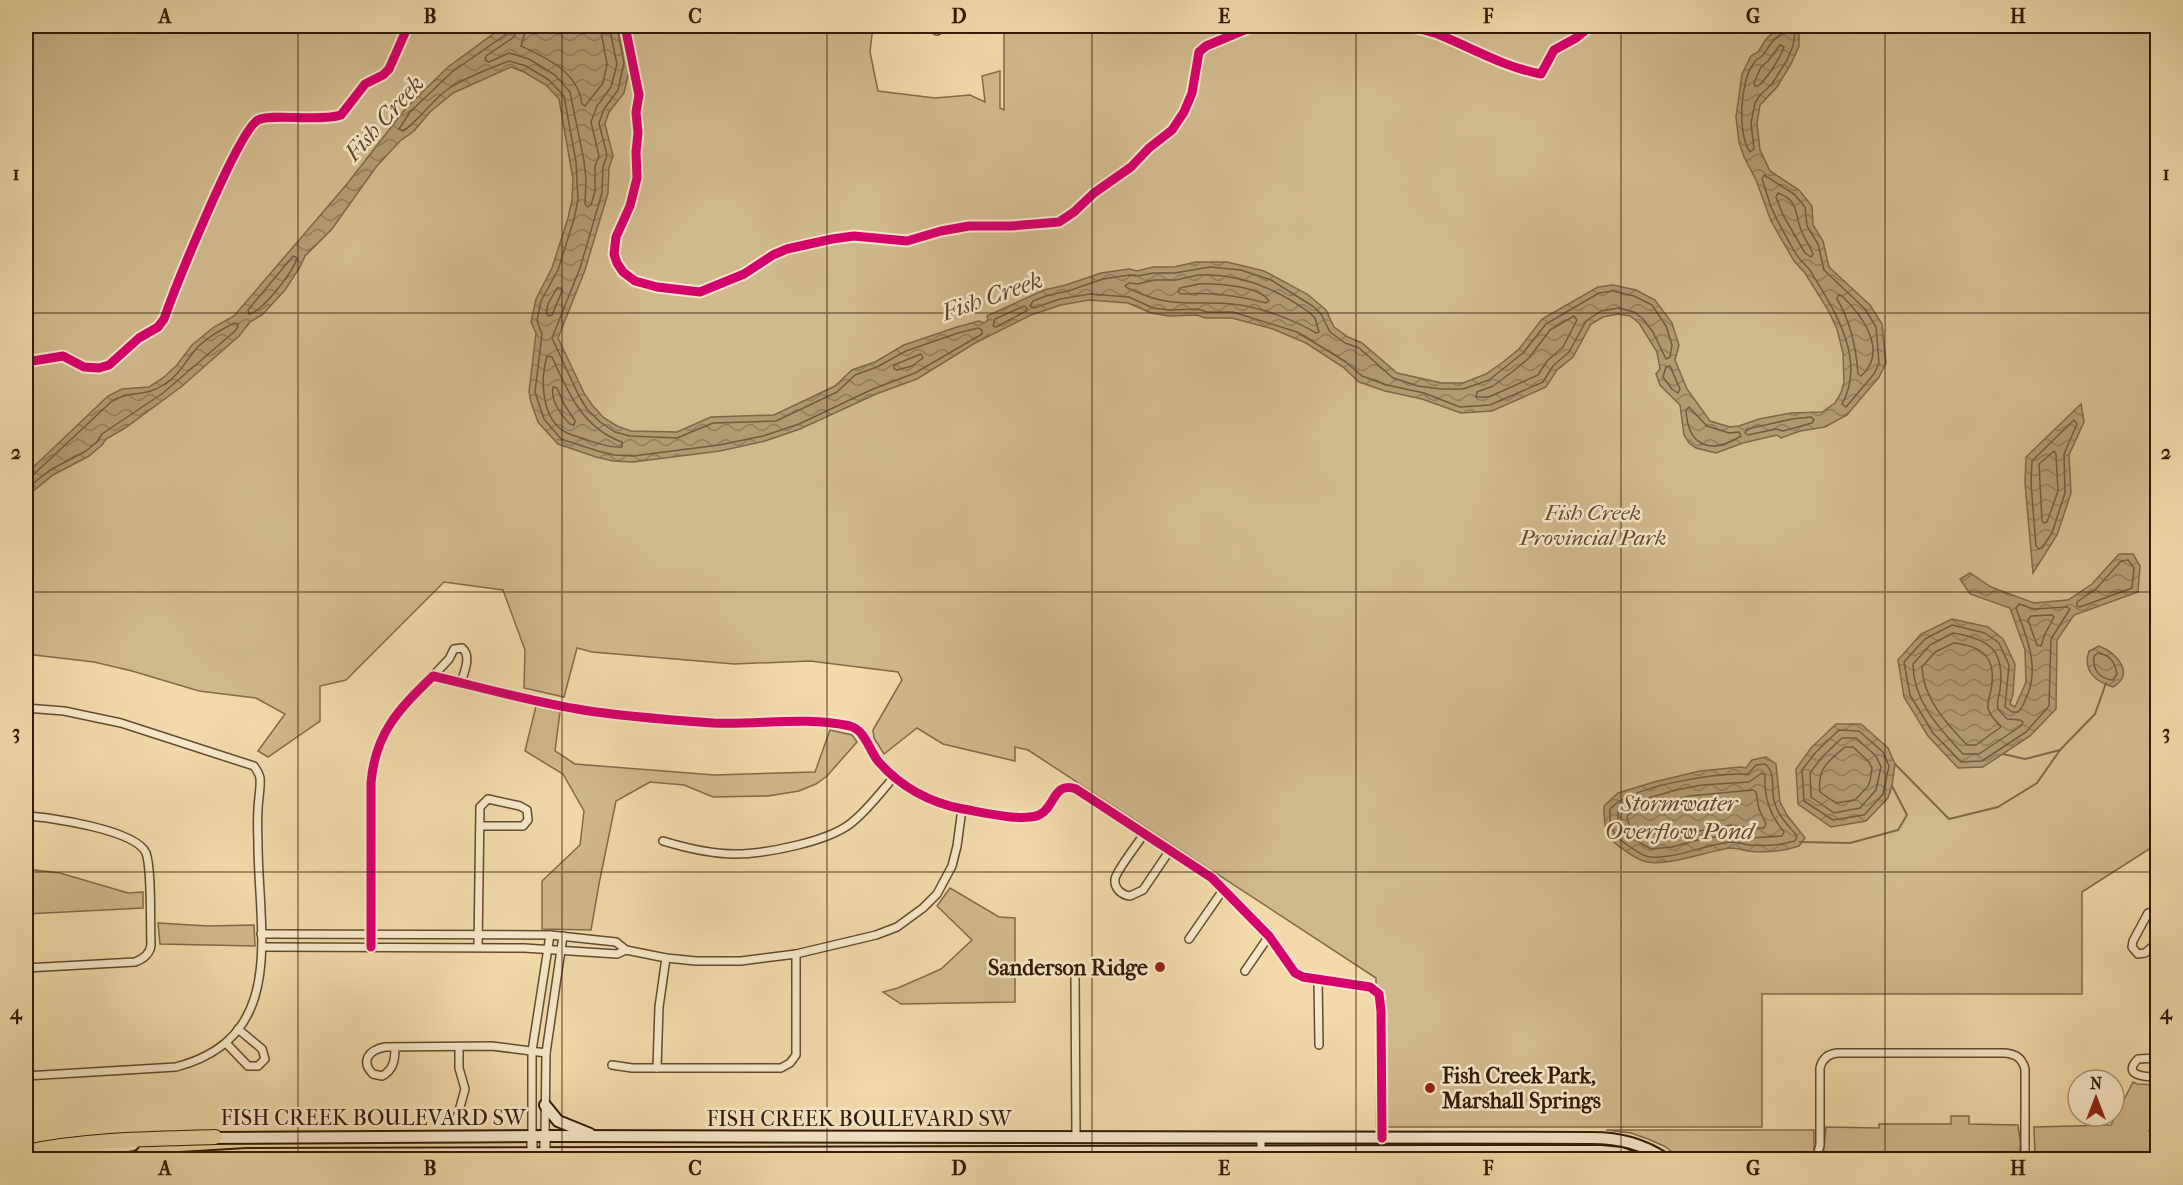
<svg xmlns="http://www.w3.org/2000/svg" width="2183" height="1185" font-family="'IM FELL French Canon',serif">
<defs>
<pattern id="water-waves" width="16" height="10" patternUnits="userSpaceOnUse" patternTransform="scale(1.5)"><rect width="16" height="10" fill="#b19972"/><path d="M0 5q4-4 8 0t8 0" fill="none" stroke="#917c5c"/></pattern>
</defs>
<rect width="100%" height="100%" fill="#f2daaa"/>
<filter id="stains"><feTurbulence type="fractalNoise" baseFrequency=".00333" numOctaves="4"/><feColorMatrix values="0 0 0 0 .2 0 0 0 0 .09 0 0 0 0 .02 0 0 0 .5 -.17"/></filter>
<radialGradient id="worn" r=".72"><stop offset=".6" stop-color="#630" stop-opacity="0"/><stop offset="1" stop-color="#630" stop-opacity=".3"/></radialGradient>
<g fill="#d1b98e" stroke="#826a4a" stroke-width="1.5">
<polygon points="26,26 873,26 870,52 878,91 935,98 970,95 985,102 982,76 1000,71 1000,108 1004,110 1004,26 2157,26 2157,844 2082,892 2082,994 1762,994 1762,1127 1376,1127 1376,978 1028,750 1015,747 1015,761 943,744 917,728 884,754 874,738 873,730 902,680 898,672 810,661 734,664 592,652 577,648 564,697 524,688 525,650 503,590 444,582 346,680 320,686 320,721 268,757 258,751 285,714 256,698 199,691 132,671 94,662 26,654"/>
<polygon points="536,706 560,712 555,751 575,764 714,775 815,772 830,730 852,735 857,742 827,776 816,784 799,791 768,796 713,797 684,785 650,782 616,801 599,884 591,930 542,929 542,881 580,845 584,811 563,774 525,751"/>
<polygon points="26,869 60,873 128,893 143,892 143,908 26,914"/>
<polygon points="950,888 999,917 1015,918 1015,1002 901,1004 883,992 898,988 941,969 972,940 937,906"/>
<polygon points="158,923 208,926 254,925 255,946 160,944"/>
<polygon points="2133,1082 2137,1084 2157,1085 2157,1114 2149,1131 2157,1132 2157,1159 2035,1155 2034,1127 2111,1125"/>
<path d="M1951,1116H1969V1124L2018,1125C2019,1136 2023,1145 2018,1156L1823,1157L1826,1127L1879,1128V1124H1951Z"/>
<polygon points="1606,1130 1814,1130 1814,1150 1811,1159 1682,1159 1664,1146 1648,1139 1631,1133"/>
</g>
<g fill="url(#water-waves)" stroke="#7e6646" stroke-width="1.5">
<polygon points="509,26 622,26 631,63 624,93 609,112 605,124 613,156 609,168 608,193 585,270 558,338 584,393 592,405 604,418 617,426 631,431 677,432 711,417 774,415 835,386 852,370 875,362 904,345 957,327 979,321 984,323 988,320 987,316 1044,290 1066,285 1101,273 1129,269 1137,271 1153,267 1174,267 1196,262 1227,262 1264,271 1307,294 1326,310 1334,327 1348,337 1362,343 1397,373 1442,383 1463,383 1486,374 1503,362 1519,349 1542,319 1598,287 1613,285 1636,290 1655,300 1672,323 1679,345 1675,360 1687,389 1710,421 1730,427 1739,426 1759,419 1791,413 1822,412 1835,403 1841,393 1844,382 1843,353 1837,329 1828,310 1805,273 1794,261 1771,221 1756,180 1744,157 1739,142 1736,117 1742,74 1751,56 1758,52 1767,38 1782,26 1802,26 1799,35 1799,46 1791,64 1777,87 1760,105 1757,123 1760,150 1770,171 1799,190 1812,206 1813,225 1823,241 1829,267 1870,305 1882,324 1886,363 1879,377 1847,415 1825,427 1800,431 1781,438 1777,435 1743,443 1716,453 1696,448 1689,443 1684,435 1680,405 1660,385 1656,374 1660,369 1657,352 1639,323 1630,316 1618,314 1603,317 1591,324 1573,357 1557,370 1546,387 1492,411 1461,413 1422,399 1385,391 1359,382 1343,367 1306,343 1273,329 1232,318 1205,318 1197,315 1169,316 1151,313 1128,303 1089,300 1061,305 1031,315 975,343 917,379 876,394 800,429 765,441 720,451 633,462 613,461 596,457 558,444 538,422 531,402 529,392 536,333 531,322 536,299 552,268 568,218 572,200 573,179 559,99 546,85 524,72 511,67 453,93 430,112 414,131 400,141 376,167 332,229 305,256 300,267 285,290 262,315 250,322 239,336 181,387 125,428 106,439 102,445 89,456 53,475 26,497 26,474 108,396 122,389 149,387 163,378 177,365 192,345 214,327 234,316 347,184 406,108 448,67 496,32"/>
<polygon points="2081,404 2084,422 2069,455 2071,493 2057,535 2033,573 2025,483 2026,457"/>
<polygon points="2119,554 2133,554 2140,566 2138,592 2074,615 2057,640 2056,709 2030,736 1983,767 1958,768 1928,736 1904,697 1898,660 1921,634 1952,619 1988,627 2003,639 2015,664 2013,694 2010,704 2015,707 2026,682 2025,650 2010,608 1970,594 1960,579 1970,573 1991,587 2034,603 2068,600 2092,584"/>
<path d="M2099,646C2116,653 2136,673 2113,687C2096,682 2082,671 2089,651Z"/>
<polygon points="1836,724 1861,724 1888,748 1895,764 1892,786 1888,798 1866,821 1831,827 1798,804 1796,769 1811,748"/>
<path d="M1766,757L1776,764L1780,802L1787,815L1805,838L1799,846C1784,851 1765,853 1748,851C1742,850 1737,848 1730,848C1708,851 1668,866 1648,862C1640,861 1633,856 1627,852C1605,838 1604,831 1604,806L1618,793L1654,782L1700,771L1740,767L1746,768L1752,760Z"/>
</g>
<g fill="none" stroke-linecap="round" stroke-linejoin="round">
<g stroke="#725a3c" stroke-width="1.5">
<path d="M510,26L508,33L452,72L410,112L399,129L403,131C420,120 431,101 448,89C464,78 491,68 509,61L526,66L549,80L564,96L576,162L578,200L574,219L558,270L541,301L537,321L542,334L535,392L544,419L561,439L598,451L614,455L633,456L719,445L763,436L799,424L873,389L915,373L982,334V330L978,328L958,333L906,351L877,367L855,375L837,392L776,421L713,423L677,438L630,436L615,432L600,422L587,409L579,396L552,338L580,268L602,193L603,167L607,155L599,123L604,109L618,90L624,63L617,26"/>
<polyline points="518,26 514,37 486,56 485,60 489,62 509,53 529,59 555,75 570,92 584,161 586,179 585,204 588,207 591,205 595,191 595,166 599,156 591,122 597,106 611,87 617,64 609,26"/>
<path d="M527,26L521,46C547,58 578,72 582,104L585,106L603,83L607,64L600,26"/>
<path d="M1787,26C1785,35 1778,35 1772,42C1768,46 1766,53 1761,57C1755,62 1759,56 1754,63C1740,80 1737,134 1750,152L1754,149L1751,123L1755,103L1760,95L1772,84L1787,60L1793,46L1796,26"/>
<path d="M1780,45L1784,47C1780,58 1767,79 1758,86H1755L1754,83L1761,67L1768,61Z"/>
<path d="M1764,175L1794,194L1805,207L1807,226L1818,244L1824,270L1865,309L1876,327L1879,363L1874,374L1846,407L1842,404C1867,359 1834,310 1811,272C1807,265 1800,261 1796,254C1788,240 1779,225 1772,209C1768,200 1766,189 1762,179Z"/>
<path d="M1778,193C1800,201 1794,215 1802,232C1805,240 1810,246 1813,254L1811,257L1805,253L1783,215L1776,197Z"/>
<path d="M293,256L297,258C293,272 262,312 249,314L248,310Z"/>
<polygon points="1210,267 1241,270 1271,280 1314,307 1321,314 1330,332 1345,343 1359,348 1393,378 1418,386 1441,389 1463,389 1489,380 1523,353 1546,324 1599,293 1613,291 1634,296 1652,305 1666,326 1672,345 1670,357 1666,359 1653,332 1643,319 1634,312 1619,308 1601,311 1586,321 1569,352 1553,366 1543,382 1490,405 1460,407 1424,393 1387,385 1362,376 1346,362 1297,332 1233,312 1207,312 1197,309 1169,310 1153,308 1129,297 1090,294 1060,299 1034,308 1030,306 1033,301 1046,296 1068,291 1103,279 1129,275 1138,276 1153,273 1175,273"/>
<path d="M1198,275C1240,273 1276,288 1310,313L1315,318L1319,332L1316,333C1295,320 1257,306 1232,304C1197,301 1171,308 1137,292C1132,290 1128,289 1125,286L1129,283L1138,284L1154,280H1176Z"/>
<path d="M1199,284C1216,283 1260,286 1269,301L1266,303C1238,295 1209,292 1181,294L1178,292L1180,288Z"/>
<polygon points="557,288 561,288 562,291 552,315 549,316 546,313 548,304"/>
<path d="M1838,295L1842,296C1862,315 1889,351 1861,376L1858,374C1856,347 1851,322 1837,299Z"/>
<polygon points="1024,306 1027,308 1026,311 996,327 993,326 995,319"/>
<polygon points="1574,316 1577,320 1563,347 1547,361 1538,375 1489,397 1476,397 1477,392 1493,386 1512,372 1529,358 1550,330"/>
<polygon points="921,354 923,358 912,366 897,370 894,369 894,365"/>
<path d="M547,356L552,357C568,393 583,428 622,442V447C611,448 600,444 590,441C583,438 574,436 567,433C541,420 540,380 547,356Z"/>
<polygon points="1670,366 1680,389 1678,393 1672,389 1663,377 1666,367"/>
<path d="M553,387L557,388L564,404L575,421L574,425L570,424C561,415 550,400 553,387Z"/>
<path d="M1689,407L1707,426L1729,433L1739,432L1741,436C1711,455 1688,447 1686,410Z"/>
<polygon points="1811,417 1814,420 1812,423 1783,431 1776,429 1748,435 1745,433 1747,429 1792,419"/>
<polygon points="2074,420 2077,424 2064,454 2065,493 2052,533 2042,548 2039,549 2036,546 2031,483 2032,461"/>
<polygon points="2054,451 2056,454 2058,491 2047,522 2044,523 2042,521 2039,464"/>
<path d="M26,478L32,476L112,401C129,390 145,398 165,384C179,375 185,362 196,349C206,338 221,330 234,323L238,324V327L234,332L163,393L102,434L97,442L86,451L50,470L26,489"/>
<polygon points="2128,560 2134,568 2132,588 2080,607 2077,606 2077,602 2096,589 2121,561"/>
<path d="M2019,604L2034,609L2067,607L2070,609L2051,639L2049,706L2026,732L1982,761L1961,762L1933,733L1910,695L1904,662L1925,639L1952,625L1985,633L1999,643L2009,665L2005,707L2012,712H2018C2023,708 2024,702 2027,696C2040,666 2026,636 2016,608Z"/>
<polygon points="2031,616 2052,615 2054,617 2045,634 2041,646 2037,645 2028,620"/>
<path d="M1953,633C1990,639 2005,650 2000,690C1999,697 1996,701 1998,709L2007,719L2020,720L2023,722L2021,726L1979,754H1963C1939,728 1913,701 1913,664L1930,645Z"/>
<path d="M1954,643C1983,646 1997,658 1991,690C1990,696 1987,701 1988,708C1990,717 1997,721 2001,727L1976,745H1967C1946,723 1923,698 1922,667L1935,652Z"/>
<path d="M2098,653C2110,655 2115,662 2117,674L2113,680C2100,679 2092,670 2094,656Z"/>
<polygon points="1839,730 1859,731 1883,752 1889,766 1883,794 1864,815 1833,820 1804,801 1802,770 1816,752"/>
<polygon points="1842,738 1856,738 1876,756 1881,767 1876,790 1860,808 1834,813 1811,797 1810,773 1822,757"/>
<path d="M1845,747H1853L1869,762L1872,768L1870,781L1868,786L1855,800L1836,803L1820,792C1817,769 1828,761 1845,747Z"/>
<path d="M1765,764C1777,773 1770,792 1775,804C1779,817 1789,826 1797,836L1795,841C1781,845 1763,846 1749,845C1743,844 1737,842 1731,842C1707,844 1672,860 1650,857C1642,856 1635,850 1629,846C1612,835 1609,829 1610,809C1632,785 1716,773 1748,774L1756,765Z"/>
<path d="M1762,773L1765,775C1764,798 1770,815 1784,832L1782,836L1750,838L1732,834L1698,840L1672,847L1651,849L1623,833L1618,825V811L1625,805L1676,790L1702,785L1749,782Z"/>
<path d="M1753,790L1756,792L1759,809L1766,824L1764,828H1751L1731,825L1652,840C1641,836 1627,829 1627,816L1630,813L1689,796Z"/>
</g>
<g stroke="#7e6646" stroke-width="2">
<polyline points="2003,754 2025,759 2060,750 2095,714 2106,683"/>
<polyline points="1895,764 1949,819 1998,807 2037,783 2060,750"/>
<polyline points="1800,842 1850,843 1898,830 1907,815 1892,786"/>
</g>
<g stroke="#624a2e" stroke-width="10">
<g id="minor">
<polyline points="929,26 937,31 946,26"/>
<path d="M433,676L449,659L454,649L462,648C472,656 464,672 461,683"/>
<path d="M26,708L64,711L121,723L254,766C256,769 259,773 260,778C261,788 258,800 258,810C257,822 258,835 258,847C259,934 287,1038 176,1067L26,1076"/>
<path d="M26,816C50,817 136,830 146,853C152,869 150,925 151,945C150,954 143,959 135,962L26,968"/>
<path d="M1144,834C1139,842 1116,871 1115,879C1114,889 1122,895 1130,896L1143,890L1170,850"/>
<path d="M663,841C686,848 711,854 735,854C765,854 826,842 850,824C867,811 880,793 894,777"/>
<polyline points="2158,910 2148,913 2133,941 2132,947 2138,954 2145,953 2158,942"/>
<polyline points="261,934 550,935 616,942 626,950 666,958 696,961 741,961 796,954 876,935 897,927 923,908 937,894 952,866 957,846 962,809"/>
<polyline points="1189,939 1223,890"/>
<polyline points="262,947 524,948 617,954 626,950"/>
<path d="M371,947V783C375,733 399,709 433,676C483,688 533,702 583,710C626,717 671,720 714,723C760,725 805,716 850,726C865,730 869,750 878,761C899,786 930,803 963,809C981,812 1022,822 1039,815C1055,808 1053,781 1076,789L1212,878L1269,936L1295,973L1303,977L1370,987L1379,994L1381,1011L1382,1138"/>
<polyline points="478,947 480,807 488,799 520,806 527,810 528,820 523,826 480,826"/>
<polyline points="666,958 659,1007 657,1068 781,1068 790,1063 796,1055 796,954"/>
<polyline points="1245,971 1269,936"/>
<polyline points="1075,972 1076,1137"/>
<polyline points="1318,979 1319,1045"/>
<polyline points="226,1043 248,1066 258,1066 265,1059 262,1049 238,1029"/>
<path d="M395,1047C395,1059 394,1070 382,1076L373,1074C360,1061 369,1050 385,1047L492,1046L546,1053"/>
<path d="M2158,1058L2138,1059C2121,1076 2146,1077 2158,1077"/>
<polyline points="612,1065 632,1068 657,1068"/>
<polyline points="457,1118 465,1089 459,1068 459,1047"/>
<polyline points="532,1136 532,1051 550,935"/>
<polyline points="545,1136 546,1053 563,936"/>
<polyline points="1261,1138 1261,1160"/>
<path d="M1816,1160L1820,1145V1068C1822,1059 1828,1054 1837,1053H2005C2016,1054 2022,1058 2025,1069V1160"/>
</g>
</g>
<g stroke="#624a2e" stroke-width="12">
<g id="tertiary">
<polyline points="532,1160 532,1136"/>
<polyline points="545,1160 545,1136"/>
</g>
</g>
<g stroke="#321a05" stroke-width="14">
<g id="secondary">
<polyline points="545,1105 558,1121 590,1134"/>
<path d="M208,1138L545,1136L1592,1138C1620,1138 1643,1144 1667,1160"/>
<polyline points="49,1160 133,1145"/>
<polyline points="147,1160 247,1154 1430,1151 1601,1151 1621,1153 1640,1160"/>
</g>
</g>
<g stroke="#321a05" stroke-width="16">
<path id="motorway" d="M26,1152C88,1139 151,1139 215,1137"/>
</g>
<use href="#minor" stroke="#f7e7c8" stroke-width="7"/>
<use href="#tertiary" stroke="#f7e7c8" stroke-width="9"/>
<use href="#secondary" stroke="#f7e7c8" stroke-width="10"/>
<use href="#motorway" stroke="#f2daaa" stroke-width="14"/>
<g stroke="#f7e7c8" stroke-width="13">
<g id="cycleway">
<polyline points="625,26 639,95 636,112 638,133 636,152 637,178 630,206 616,237 614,254 617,263 623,272 635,281 657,287 700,292 744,274 773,255 787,249 832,239 854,236 907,241 941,231 969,226 1011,226 1059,222 1074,212 1094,193 1131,167 1149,148 1172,130 1184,112 1192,93 1199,52 1206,46 1254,26"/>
<path d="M1409,26C1419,29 1430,31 1440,35C1474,49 1504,67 1541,74L1554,50L1576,38L1591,26"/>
<path d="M26,362L63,356L84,367L99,368L109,365L139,338L158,327L164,319C175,288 238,131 258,120C271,113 319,122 341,115L365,84L383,75L389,69L408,26"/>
<path d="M371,947V783C375,733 399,709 433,676C483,688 533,702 583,710C626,717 671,720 714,723C760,725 805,716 850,726C865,730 869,750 878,761C899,786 930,803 963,809C981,812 1022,822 1039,815C1055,808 1053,781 1076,789L1212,878L1269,936L1295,973L1303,977L1370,987L1379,994L1381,1011L1382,1138"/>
</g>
</g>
<use href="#cycleway" stroke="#d6006c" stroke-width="9"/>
</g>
<path fill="none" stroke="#321a05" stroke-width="1.5" stroke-opacity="0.55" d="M298,26V1160M562,26V1160M827,26V1160M1092,26V1160M1356,26V1160M1621,26V1160M1885,26V1160M26,313H2158M26,592H2158M26,872H2158"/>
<g fill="#8f2418" stroke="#f7e7c8" stroke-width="2">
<circle cx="1160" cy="967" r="6"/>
<circle cx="1430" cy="1088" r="6"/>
</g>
<g text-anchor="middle" stroke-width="5" stroke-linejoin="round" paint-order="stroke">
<g font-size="22" font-style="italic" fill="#624a2e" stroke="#f7e7c8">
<text x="1593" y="520">Fish Creek<tspan x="1593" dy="25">Provincial Park</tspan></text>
</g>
<g font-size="22" font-weight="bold" fill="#321a05" stroke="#f7e7c8" text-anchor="end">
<text x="1148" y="975">Sanderson Ridge</text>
<text x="1442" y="1083" text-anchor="start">Fish Creek Park,<tspan x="1442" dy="25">Marshall Springs</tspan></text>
</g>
<g font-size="22" fill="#321a05" stroke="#f7e7c8">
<text x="373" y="1125">FISH CREEK BOULEVARD SW</text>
<text x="859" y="1126">FISH CREEK BOULEVARD SW</text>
</g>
<g font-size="24" font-style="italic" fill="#5e462b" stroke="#f7e7c8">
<text transform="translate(384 118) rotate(-48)" y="8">Fish Creek</text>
<text transform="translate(992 296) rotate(-19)" y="8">Fish Creek</text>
<text x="1679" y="811">Stormwater<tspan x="1679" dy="28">Overflow Pond</tspan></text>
</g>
</g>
<rect width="2183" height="1185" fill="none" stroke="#f2daaa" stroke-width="66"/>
<g transform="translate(2096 1098)"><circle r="28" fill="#f7e7c8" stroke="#a8957a" stroke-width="1.5"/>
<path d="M0-4.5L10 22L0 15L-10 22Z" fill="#8f2418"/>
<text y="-9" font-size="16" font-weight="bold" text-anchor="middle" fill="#321a05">N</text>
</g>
<rect x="33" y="33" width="2117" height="1119" fill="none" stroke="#321a05" stroke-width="2"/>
<g font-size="20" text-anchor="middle" font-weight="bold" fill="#321a05">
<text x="165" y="23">A</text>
<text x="430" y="23">B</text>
<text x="695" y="23">C</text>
<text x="959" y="23">D</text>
<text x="1224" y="23">E</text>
<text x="1488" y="23">F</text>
<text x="1753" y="23">G</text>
<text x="2018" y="23">H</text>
<text x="16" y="180">1</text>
<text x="2166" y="180">1</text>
<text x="16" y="459">2</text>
<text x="2166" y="459">2</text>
<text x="16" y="739">3</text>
<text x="2166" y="739">3</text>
<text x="16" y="1019">4</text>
<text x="2166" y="1019">4</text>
<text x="165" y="1175">A</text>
<text x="430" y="1175">B</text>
<text x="695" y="1175">C</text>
<text x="959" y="1175">D</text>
<text x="1224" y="1175">E</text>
<text x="1488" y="1175">F</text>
<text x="1753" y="1175">G</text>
<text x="2018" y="1175">H</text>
</g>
<rect width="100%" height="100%" filter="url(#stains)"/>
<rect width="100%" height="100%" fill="url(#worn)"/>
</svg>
